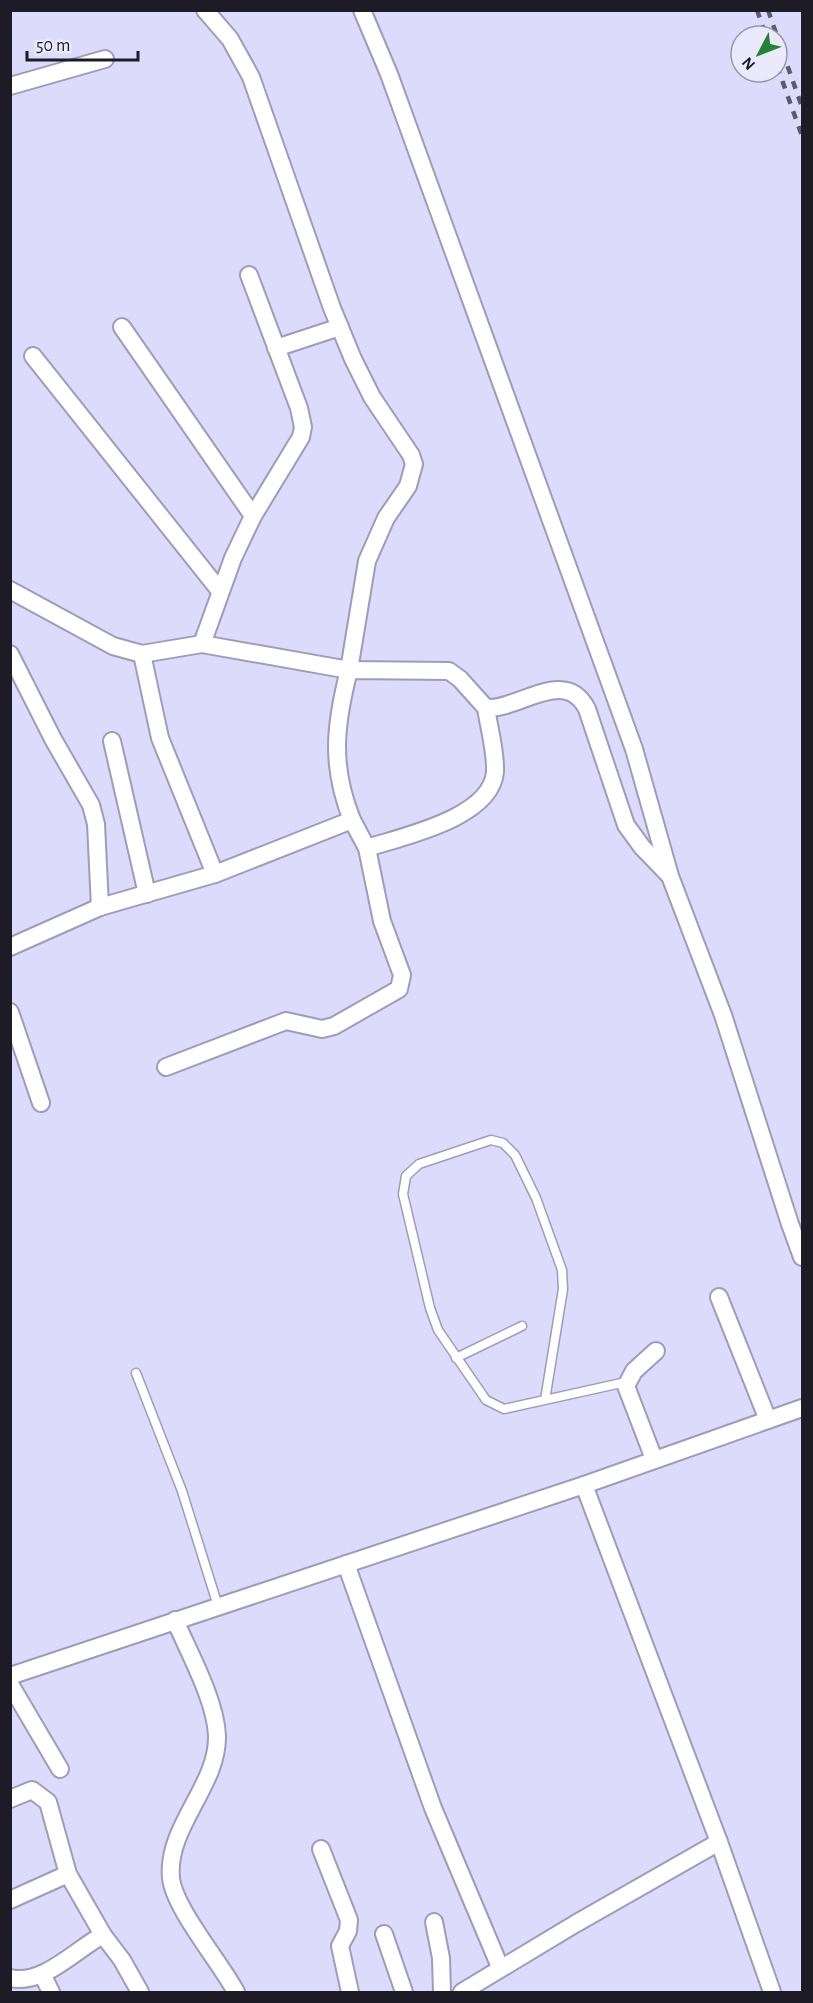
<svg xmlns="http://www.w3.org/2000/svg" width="813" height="2003" font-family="'Alegreya Sans',sans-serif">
<rect width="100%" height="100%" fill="#dddbfb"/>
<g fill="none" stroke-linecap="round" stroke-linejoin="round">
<g stroke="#9e9cb9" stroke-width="11">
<g id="service">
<polyline points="456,1358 522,1326"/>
<polyline points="136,1373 182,1491 218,1606"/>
<polyline points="545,1400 563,1289 562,1270 536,1198 515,1155 503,1143 491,1140 419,1164 406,1176 403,1194 430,1308 438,1330 486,1400 504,1409 626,1382"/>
</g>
</g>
<g stroke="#9e9cb9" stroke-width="20">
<g id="minor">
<polyline points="362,10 389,74 634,749 670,876 723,1015 790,1224 802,1257"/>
<polyline points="10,86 105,59"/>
<polyline points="122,327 253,516"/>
<polyline points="276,348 340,327"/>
<polyline points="33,356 220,591"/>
<polyline points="10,590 113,646 142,654 160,738 215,874 100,907 10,947"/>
<polyline points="202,644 233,558 253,516 301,437 303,427 299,408 249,275"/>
<polyline points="10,654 53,739 91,805 96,824 100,907"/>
<polyline points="142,654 202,644 349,670 367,561 386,518 408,486 414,464 411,455 372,397 353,359 332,308 251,77 230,39 205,10"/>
<polyline points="112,741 147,894"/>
<path d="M367,848C404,836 491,818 495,772C496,752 489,728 486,708"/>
<path d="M215,874L352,820C330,765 335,725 349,670L449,671L460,679L486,708C519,710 565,666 587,709L626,825L642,847L669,875"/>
<polyline points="10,1012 41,1103"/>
<polyline points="166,1067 286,1021 322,1029 334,1026 399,989 402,975 382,921 367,848 352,820"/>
<polyline points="719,1297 768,1420"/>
<polyline points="654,1459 626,1386 634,1371 656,1351"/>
<polyline points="584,1485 719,1842 772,1992"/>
<polyline points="346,1564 433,1808 500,1967"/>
<path d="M175,1620C189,1653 216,1701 217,1736C218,1786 166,1827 171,1878C174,1908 220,1962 236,1992"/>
<polyline points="10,1676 584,1485 802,1408"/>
<polyline points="10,1684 60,1769"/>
<polyline points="10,1799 32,1790 48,1802 68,1874 103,1935"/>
<polyline points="321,1849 349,1920 348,1931 340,1946 350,1992"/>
<polyline points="10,1900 68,1874"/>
<polyline points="434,1922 441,1958 442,1992"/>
<polyline points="384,1934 404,1992"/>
<polyline points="42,1974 51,1992"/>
<path d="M10,1978C43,1986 76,1949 103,1935L122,1960L140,1992"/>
<polyline points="462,1992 575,1924 719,1842"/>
</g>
</g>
<use href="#service" stroke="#fff" stroke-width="8"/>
<use href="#minor" stroke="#fff" stroke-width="16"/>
<g stroke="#5c5b6d" stroke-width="4.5" stroke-dasharray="8 8" stroke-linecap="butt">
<polyline points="757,10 766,36"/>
<polyline points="768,10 777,36"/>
<polyline points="777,36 802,107"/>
<polyline points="777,66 802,136"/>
</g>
</g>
<rect width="813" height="2003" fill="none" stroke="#1c1b26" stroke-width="24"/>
<g transform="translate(759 54) rotate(228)"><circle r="28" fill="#ebeafd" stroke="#9897a7" stroke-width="1.5"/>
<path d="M0-4.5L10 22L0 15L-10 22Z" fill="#248234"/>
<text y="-9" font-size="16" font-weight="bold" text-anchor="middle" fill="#1c1b26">N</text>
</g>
<path d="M27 51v9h111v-9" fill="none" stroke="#1c1b26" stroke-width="3"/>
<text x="36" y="51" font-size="18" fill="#1c1b26" stroke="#ebeafd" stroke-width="4.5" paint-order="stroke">50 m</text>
</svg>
